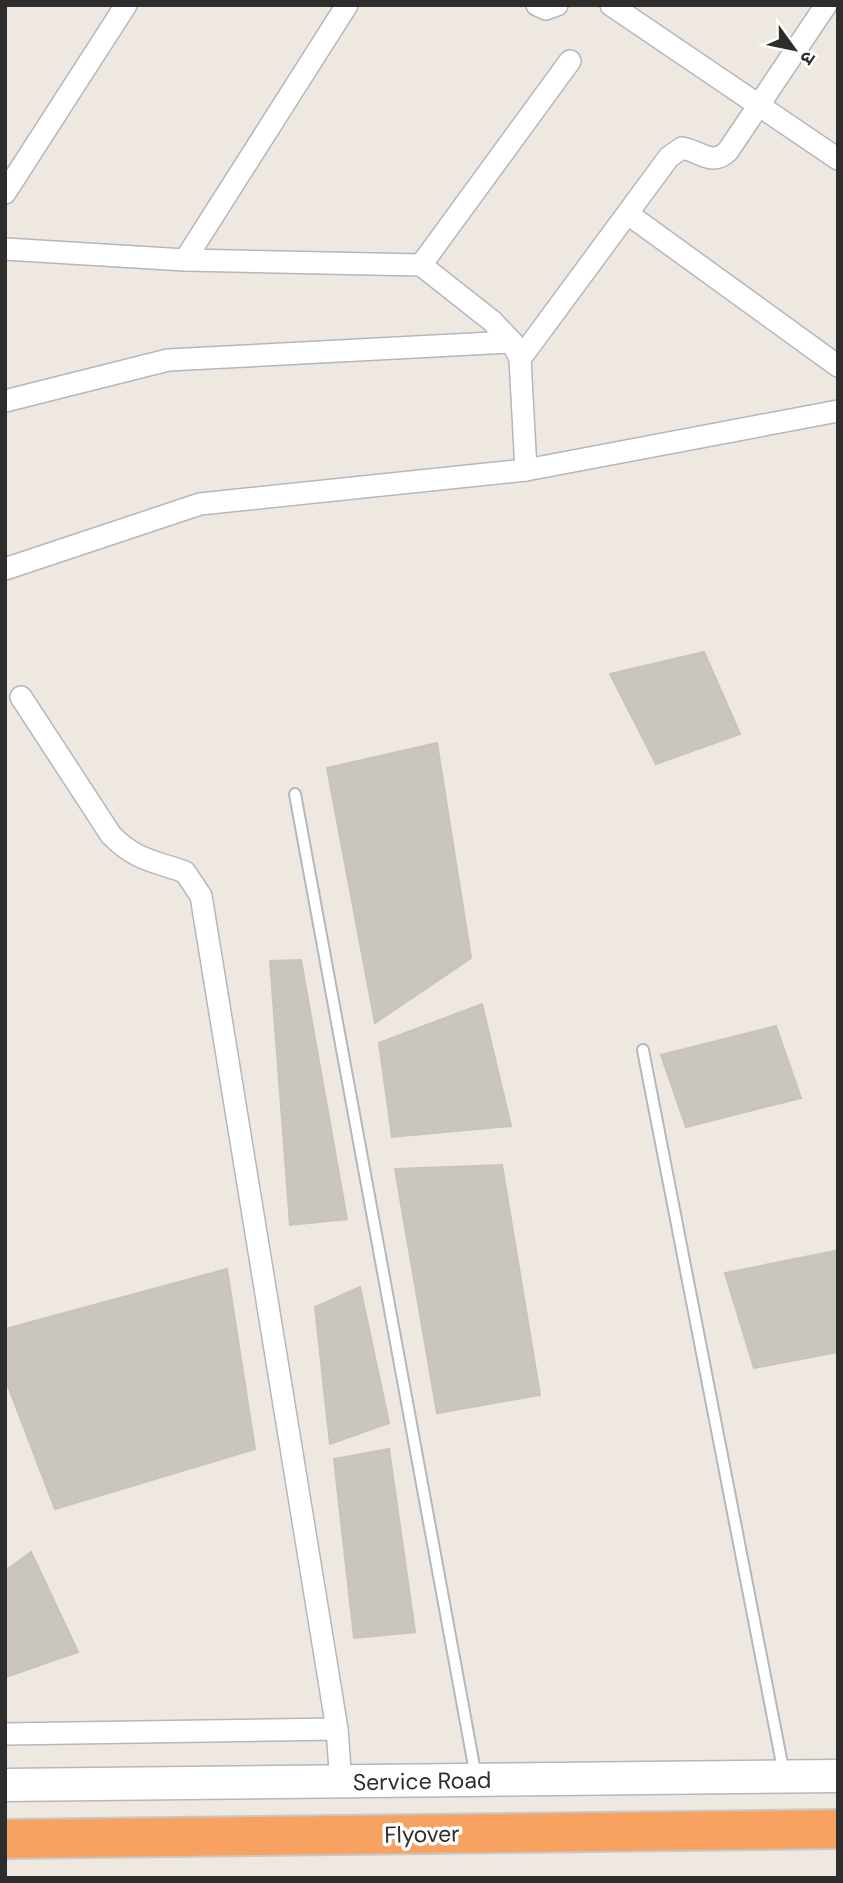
<svg xmlns="http://www.w3.org/2000/svg" width="843" height="1883" font-family="'DM Sans','Noto Sans Devanagari',sans-serif">
<rect width="100%" height="100%" fill="#eee8e0"/>
<g fill="#cac6be" stroke="#c9c4ba" stroke-width="2">
<polygon points="704,652 740,734 656,764 610,674"/>
<polygon points="437,743 471,958 375,1023 327,768"/>
<polygon points="301,960 347,1219 290,1225 270,961"/>
<polygon points="482,1004 511,1126 392,1137 379,1043"/>
<polygon points="776,1026 801,1098 686,1127 661,1055"/>
<polygon points="502,1165 540,1395 437,1413 395,1169"/>
<polygon points="835,1251 838,1352 754,1368 725,1273"/>
<polygon points="227,1269 255,1449 55,1509 5,1378 5,1329"/>
<polygon points="360,1287 389,1423 330,1444 315,1307"/>
<polygon points="389,1449 415,1632 354,1638 334,1459"/>
<polygon points="31,1552 78,1652 6,1677 5,1571"/>
</g>
<g fill="none" stroke-linecap="round" stroke-linejoin="round">
<g stroke="#b4b6c0" stroke-width="14">
<g id="lane">
<polyline points="295,794 476,1777"/>
<polyline points="643,1050 784,1774"/>
</g>
</g>
<g stroke="#b4b6c0" stroke-width="24">
<g id="street">
<polyline points="537,5 546,9 557,5"/>
<polyline points="611,5 838,159"/>
<polyline points="5,193 126,5"/>
<polyline points="628,214 838,366"/>
<polyline points="5,249 185,260 421,265 492,321 512,342 520,359 526,470 838,411"/>
<polyline points="185,260 347,5"/>
<polyline points="421,265 570,61"/>
<path d="M520,359L669,157L682,148C700,151 712,167 728,151L826,5"/>
<polyline points="5,401 168,360 512,342"/>
<polyline points="5,569 200,504 526,470"/>
<polyline points="337,1729 341,1783"/>
<path d="M5,1734L337,1729L201,896L185,872C154,861 135,860 111,835L21,697"/>
</g>
</g>
<g stroke="#b4b6c0" stroke-width="35">
<polyline id="secondary" points="5,1785 838,1776"/>
</g>
<g stroke="#c8c8c8" stroke-width="42">
<polyline id="highway" points="5,1839 838,1829"/>
</g>
<use href="#lane" stroke="#fff" stroke-width="10"/>
<use href="#street" stroke="#fff" stroke-width="21"/>
<use href="#secondary" stroke="#fff" stroke-width="32"/>
<use href="#highway" stroke="#f8a261" stroke-width="38"/>
</g>
<g text-anchor="middle" stroke-width="7" stroke-linejoin="round" paint-order="stroke">
<g font-size="23" fill="#2d2d2d" stroke="#fff">
<text transform="translate(422 1781) rotate(-1)" y="8">Service Road</text>
<text transform="translate(422 1834) rotate(-1)" y="8">Flyover</text>
</g>
</g>
<rect width="843" height="1883" fill="none" stroke="#2d2d2d" stroke-width="14"/>
<g transform="translate(794 49) rotate(123)" stroke="#ffffff" stroke-width="5" paint-order="stroke">
<path d="M0-5L12 26L0 18L-12 26Z" fill="#2d2d2d"/>
<text y="-10" font-size="19" font-weight="bold" text-anchor="middle" fill="#2d2d2d">उ</text>
</g>
</svg>
